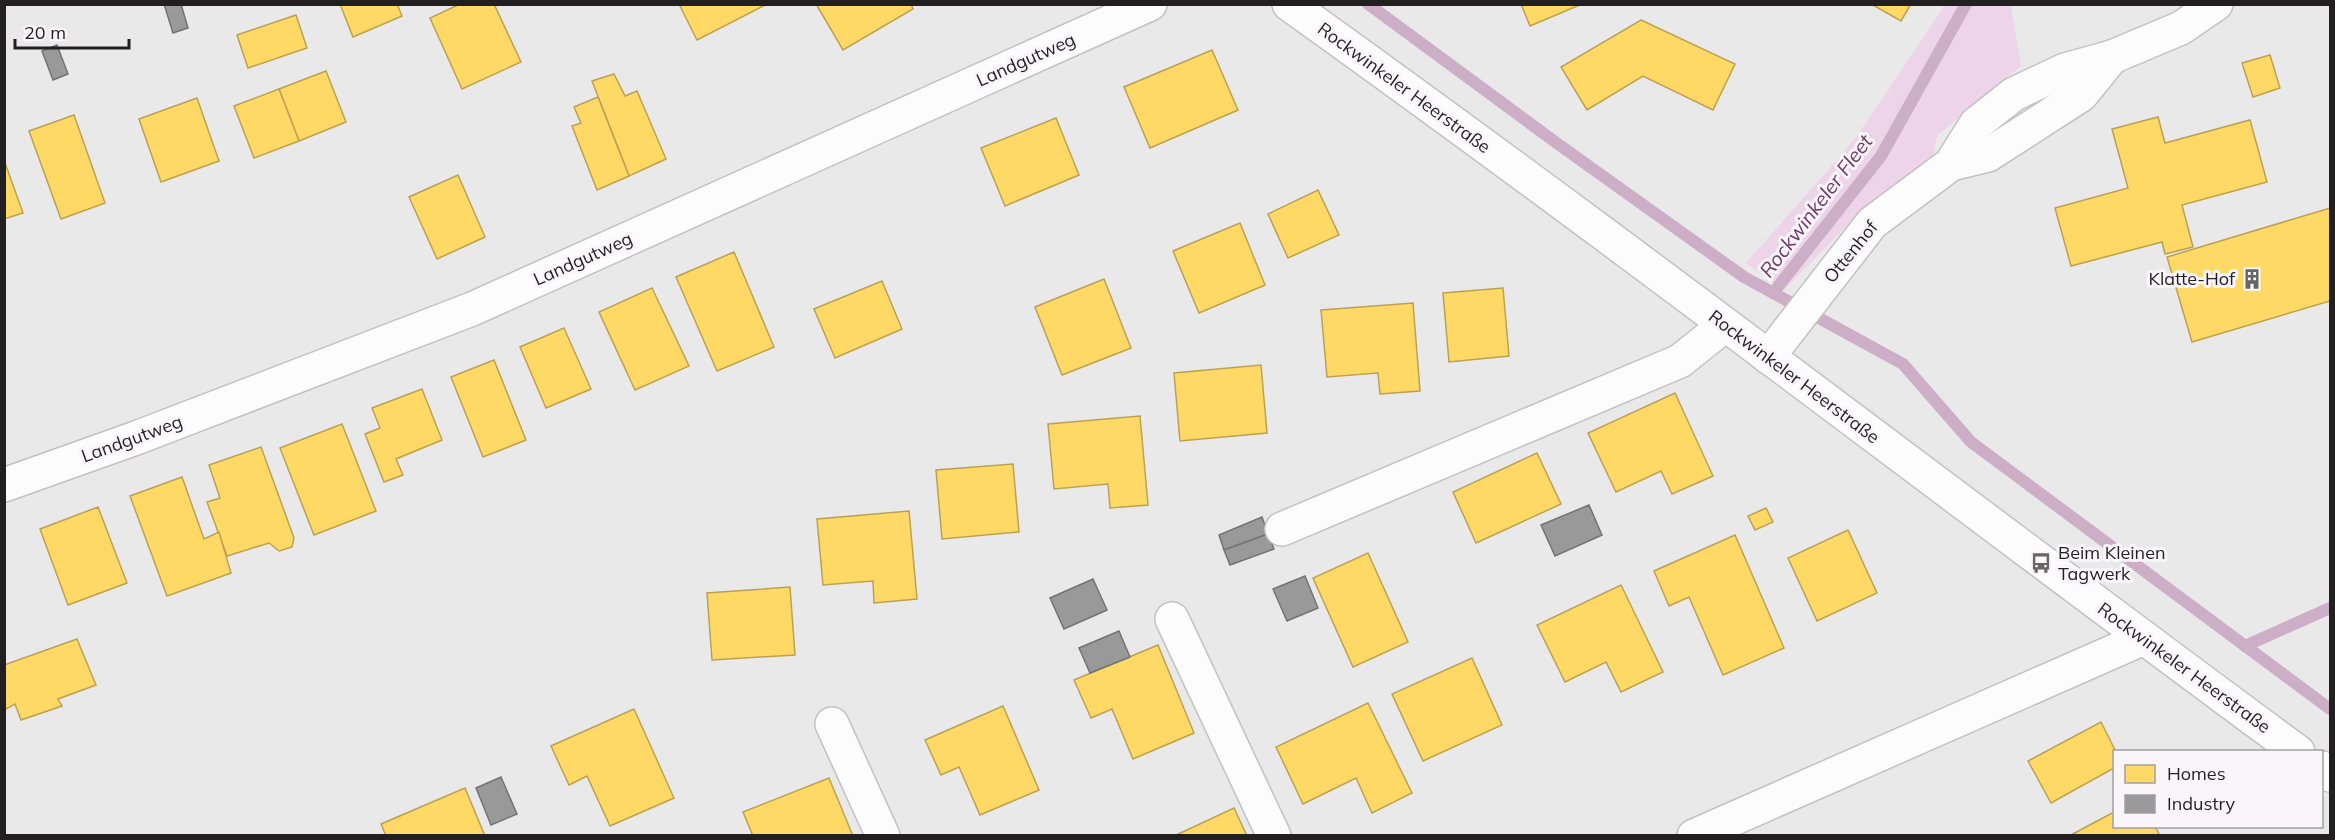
<svg xmlns="http://www.w3.org/2000/svg" width="2335" height="840" font-family="Mulish,sans-serif">
<rect width="100%" height="100%" fill="#eae9ea"/>
<polygon fill="#edd4e9" points="1945,5 2011,5 2021,66 1937,136 1933,158 1866,206 1784,290 1746,263 1855,139"/>
<g fill="#ffd966" stroke="#bca151" stroke-width="1.5">
<polygon points="340,4 397,4 402,16 353,37"/>
<polygon points="460,4 494,4 521,62 462,89 430,18"/>
<polygon points="679,4 767,4 697,40"/>
<polygon points="816,4 911,4 913,9 843,50"/>
<polygon points="1521,4 1582,4 1530,26"/>
<polygon points="1871,4 1911,4 1901,21"/>
<polygon points="296,15 307,48 248,68 237,35"/>
<polygon points="1641,20 1735,64 1713,110 1643,76 1587,110 1561,67"/>
<polygon points="1212,50 1238,110 1150,148 1124,87"/>
<polygon points="2270,55 2280,88 2253,97 2242,63"/>
<polygon points="326,71 346,122 299,141 279,89"/>
<polygon points="614,74 625,96 637,91 666,159 629,176 592,81"/>
<polygon points="279,89 299,141 254,158 234,106"/>
<polygon points="598,97 629,176 597,190 572,126 581,123 574,107"/>
<polygon points="197,98 219,161 161,182 139,119"/>
<polygon points="74,115 105,203 61,219 29,131"/>
<polygon points="2158,117 2165,143 2250,120 2267,182 2182,205 2193,247 2165,254 2162,242 2071,266 2055,208 2128,188 2112,129"/>
<polygon points="1056,118 1079,175 1005,206 981,148"/>
<polygon points="4,160 23,213 4,219"/>
<polygon points="458,175 485,237 437,259 409,197"/>
<polygon points="1318,190 1339,235 1288,258 1268,214"/>
<polygon points="2330,208 2330,301 2192,342 2167,257"/>
<polygon points="1240,223 1265,285 1199,313 1173,251"/>
<polygon points="734,252 774,347 717,371 676,277"/>
<polygon points="1104,279 1131,348 1062,375 1035,307"/>
<polygon points="882,281 902,329 835,358 814,309"/>
<polygon points="652,288 689,366 635,390 599,312"/>
<polygon points="1503,288 1509,356 1449,362 1443,293"/>
<polygon points="1413,303 1420,391 1380,394 1378,373 1327,377 1321,310"/>
<polygon points="564,328 591,389 546,408 520,347"/>
<polygon points="494,360 526,440 483,457 451,377"/>
<polygon points="1261,365 1267,433 1180,441 1174,373"/>
<polygon points="422,389 442,440 396,459 403,475 384,482 365,434 380,428 372,408"/>
<polygon points="1675,393 1713,476 1672,494 1661,471 1616,492 1588,433"/>
<polygon points="1140,416 1148,505 1110,508 1108,484 1054,489 1048,424"/>
<polygon points="342,424 376,511 314,535 280,448"/>
<polygon points="261,447 294,538 292,547 279,551 269,543 227,556 207,502 220,498 209,465"/>
<polygon points="1537,453 1561,504 1476,543 1453,492"/>
<polygon points="1013,464 1019,532 942,539 936,470"/>
<polygon points="182,477 204,539 219,532 231,573 167,596 130,496"/>
<polygon points="98,507 127,583 68,605 40,529"/>
<polygon points="1766,508 1773,522 1755,530 1748,516"/>
<polygon points="909,511 917,599 874,603 873,581 823,585 817,519"/>
<polygon points="1848,530 1877,593 1817,621 1788,558"/>
<polygon points="1735,535 1784,648 1723,675 1689,597 1669,606 1654,571"/>
<polygon points="1368,553 1408,642 1353,667 1313,578"/>
<polygon points="1621,585 1663,672 1621,692 1606,662 1565,682 1537,625"/>
<polygon points="790,587 795,655 712,660 707,593"/>
<polygon points="77,639 96,685 58,699 62,706 21,720 15,704 4,710 4,665"/>
<polygon points="1158,645 1194,733 1133,759 1112,709 1091,718 1074,680"/>
<polygon points="1472,658 1502,725 1423,761 1392,694"/>
<polygon points="1368,703 1412,793 1372,813 1356,778 1303,804 1276,747"/>
<polygon points="1003,706 1039,790 980,815 959,767 941,775 925,740"/>
<polygon points="634,709 674,798 610,826 587,776 569,785 551,746"/>
<polygon points="2101,722 2116,752 2114,752 2114,768 2051,803 2028,761"/>
<polygon points="829,778 853,836 753,836 743,812"/>
<polygon points="465,788 485,836 386,836 381,824"/>
<polygon points="1234,808 1247,836 1174,836"/>
<polygon points="2114,812 2114,826 2155,826 2160,836 2069,836"/>
</g>
<g fill="#999" stroke="#757475" stroke-width="1.5">
<polygon points="164,4 181,4 188,28 173,33"/>
<polygon points="57,45 68,74 53,80 42,51"/>
<polygon points="1589,505 1602,535 1555,556 1541,525"/>
<polygon points="1262,517 1268,534 1224,550 1219,535"/>
<polygon points="1268,534 1274,549 1230,565 1224,550"/>
<polygon points="1305,576 1318,608 1287,621 1273,589"/>
<polygon points="1093,579 1107,610 1064,629 1050,598"/>
<polygon points="1119,631 1130,657 1090,673 1079,648"/>
<polygon points="501,777 517,814 491,825 476,788"/>
</g>
<g fill="none" stroke-linecap="round" stroke-linejoin="round">
<g stroke="#cdaec7" stroke-width="12">
<polyline points="1368,4 1558,144 1744,277 1903,364 1971,442 2330,709"/>
<polyline points="1773,293 1881,156 1966,4"/>
<polyline points="2245,646 2330,608"/>
</g>
<g stroke="#c3c2c3" stroke-width="36">
<g id="minor">
<polyline points="1951,164 1988,155 2081,95 2112,57"/>
<polyline points="1768,357 1872,223 1951,164 1976,124 2014,94 2065,70 2112,57 2181,28 2216,4"/>
<polyline points="4,485 136,438 472,309 1150,4"/>
<polyline points="1282,529 1680,361 1725,325"/>
<polyline points="1172,619 1274,836"/>
<polyline points="832,724 883,836"/>
<polyline points="1694,836 2144,638"/>
</g>
</g>
<g stroke="#c3c2c3" stroke-width="36">
<g id="major">
<path d="M1289,4C1630,248 1961,504 2298,752"/>
<polyline points="2322,768 2330,775"/>
</g>
</g>
<use href="#minor" stroke="#fcfcfc" stroke-width="33"/>
<use href="#major" stroke="#fcfcfc" stroke-width="33"/>
</g>
<defs>
<g id="building-bare" transform="scale(1.62)"><path d="M-4-6H4V6H1V3H-1V6H-4ZM-2.5-4.3h1.7v1.8h-1.7ZM.8-4.3h1.7v1.8H.8ZM-2.5-1h1.7V.8h-1.7ZM.8-1h1.7V.8H.8Z" fill="#676667" stroke="#f9f5f8" stroke-width="2.5" paint-order="stroke"/></g>
<g id="bus-bare" transform="scale(1.62)"><path d="M-5-6H5V4H4V6H2V4H-2V6H-4V4H-5ZM-3.5-4V0h7V-4ZM-3.5 1.2v1.5H-2V1.2ZM2 1.2v1.5H3.5V1.2Z" fill="#676667" stroke="#f9f5f8" stroke-width="2.5" paint-order="stroke"/></g>
</defs>
<g fill-rule="evenodd">
<use href="#building-bare" x="2252" y="279"/>
<use href="#bus-bare" x="2041" y="563"/>
</g>
<g text-anchor="middle" stroke-width="6" stroke-linejoin="round" paint-order="stroke">
<g font-size="18" fill="#211f20" stroke="#f9f5f8">
<text transform="translate(1026 60) rotate(-24)" y="6">Landgutweg</text>
<text transform="translate(1404 88) rotate(36)" y="6">Rockwinkeler Heerstraße</text>
<text transform="translate(1851 252) rotate(-51)" y="6">Ottenhof</text>
<text transform="translate(583 259) rotate(-24)" y="6">Landgutweg</text>
<text transform="translate(1794 377) rotate(37)" y="6">Rockwinkeler Heerstraße</text>
<text transform="translate(132 439) rotate(-20)" y="6">Landgutweg</text>
<text transform="translate(2184 668) rotate(36)" y="6">Rockwinkeler Heerstraße</text>
</g>
<g font-size="18" fill="#211f20" stroke="#f9f5f8" text-anchor="end">
<text x="2235" y="285">Klatte-Hof</text>
<text x="2058" y="559" text-anchor="start">Beim Kleinen<tspan x="2058" dy="21">Tagwerk</tspan></text>
</g>
<g font-size="20" font-style="italic" fill="#703969" stroke="#f9f5f8">
<text transform="translate(1816 206) rotate(-53)" y="7">Rockwinkeler Fleet</text>
</g>
</g>
<rect width="2335" height="840" fill="none" stroke="#211f20" stroke-width="12"/>
<rect x="2113" y="750" width="210" height="78" fill="#f9f5f8" stroke="#a39fa2" stroke-width="1.5"/>
<rect x="2125" y="765" width="30" height="18" fill="#ffd966" stroke="#a39fa2" stroke-width="1.5"/>
<text x="2167" y="780" font-size="18" fill="#211f20">Homes</text>
<rect x="2125" y="795" width="30" height="18" fill="#999999" stroke="#a39fa2" stroke-width="1.5"/>
<text x="2167" y="810" font-size="18" fill="#211f20">Industry</text>
<path d="M15 39v9h114v-9" fill="none" stroke="#211f20" stroke-width="3"/>
<text x="24" y="39" font-size="18" fill="#211f20" stroke="#f9f5f8" stroke-width="4.5" paint-order="stroke">20 m</text>
</svg>
